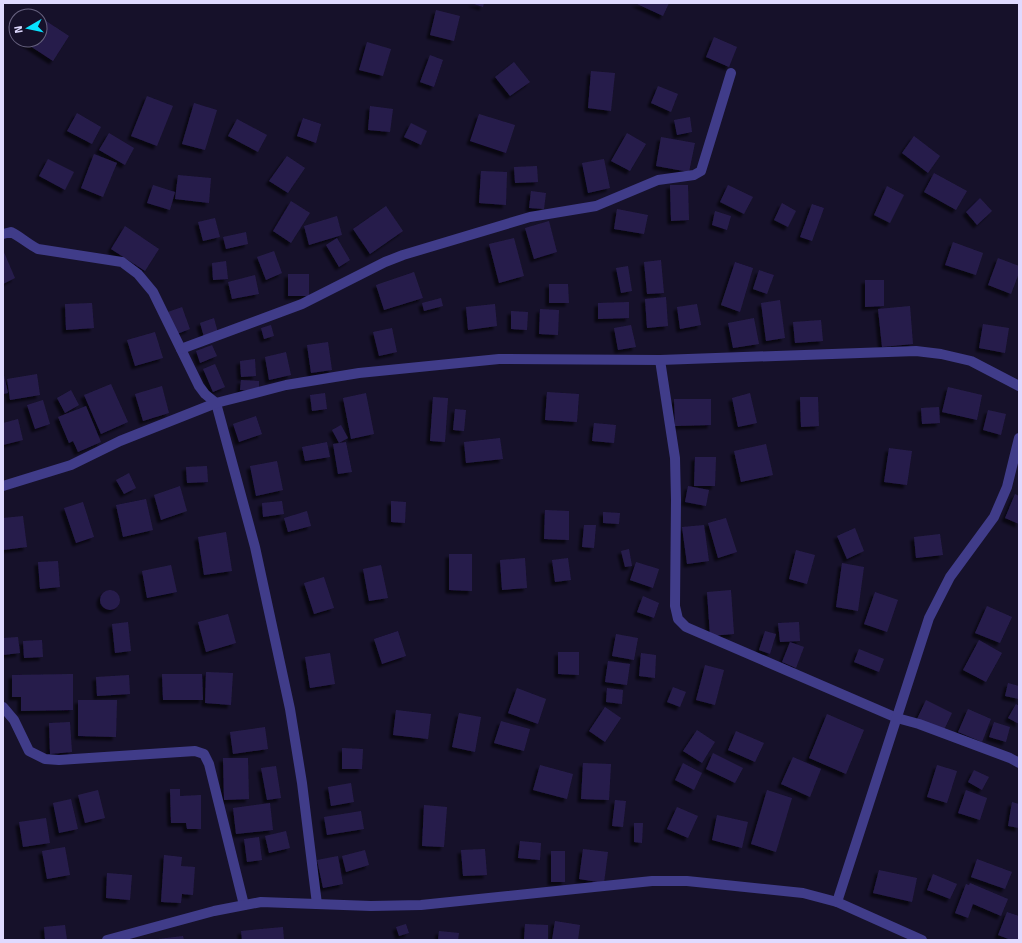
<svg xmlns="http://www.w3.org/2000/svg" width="1022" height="943" font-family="'Fira Sans',sans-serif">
<defs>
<filter id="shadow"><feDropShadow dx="-3.5" dy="3.5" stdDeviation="1" flood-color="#0009"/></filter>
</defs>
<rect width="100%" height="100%" fill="#16112a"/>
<g fill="#271d4b" filter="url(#shadow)">
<polygon points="471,3 484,3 483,7"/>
<polygon points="635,3 669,3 663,16"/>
<polygon points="436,10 460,16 454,41 430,35"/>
<polygon points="40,17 69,36 53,61 21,40 40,40"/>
<polygon points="714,37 737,47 729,67 706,57"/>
<polygon points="367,42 391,49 383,76 359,70"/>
<polygon points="430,55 443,60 434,87 420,82"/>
<polygon points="514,62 530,82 510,96 495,77"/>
<polygon points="591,71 615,73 611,111 588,108"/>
<polygon points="658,86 678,94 671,112 651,103"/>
<polygon points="147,96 173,106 157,146 131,136"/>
<polygon points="194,103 217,110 205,150 182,144"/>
<polygon points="370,106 393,109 390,132 368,130"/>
<polygon points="77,113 101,127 92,144 67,131"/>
<polygon points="479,114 515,125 506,153 470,141"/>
<polygon points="690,117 692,132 677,135 674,120"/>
<polygon points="303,118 321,124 316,143 297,136"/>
<polygon points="237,119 267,135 258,152 228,136"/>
<polygon points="411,123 427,131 421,145 404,137"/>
<polygon points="109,133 134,148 125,165 99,150"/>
<polygon points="627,133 646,144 630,171 611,161"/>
<polygon points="914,136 940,156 928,173 902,153"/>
<polygon points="661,137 695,143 689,172 656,166"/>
<polygon points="94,154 117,163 103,197 81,188"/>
<polygon points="287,156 305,168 288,193 269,181"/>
<polygon points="48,159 74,172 65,190 39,176"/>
<polygon points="604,159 610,188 588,193 582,163"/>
<polygon points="537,166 538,182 515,183 514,167"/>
<polygon points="481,171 507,172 506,205 479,203"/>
<polygon points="934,173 967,191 956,210 924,192"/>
<polygon points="178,175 211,178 209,203 175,199"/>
<polygon points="153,185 175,192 170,210 147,203"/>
<polygon points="670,185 688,185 689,220 671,221"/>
<polygon points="728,185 753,197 744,214 720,202"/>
<polygon points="887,186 904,195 890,223 874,215"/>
<polygon points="531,191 546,193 544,209 529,208"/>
<polygon points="980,198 992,211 977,225 966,212"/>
<polygon points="291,201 310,213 291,243 273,231"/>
<polygon points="782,203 796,211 788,227 774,220"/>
<polygon points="812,204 824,208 812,241 800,237"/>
<polygon points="386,206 403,231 370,254 353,229"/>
<polygon points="617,209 648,215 644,234 614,229"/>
<polygon points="715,211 731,216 727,230 712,225"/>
<polygon points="337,216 342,235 309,245 304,226"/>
<polygon points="215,218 220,237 203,241 198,222"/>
<polygon points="549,221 557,252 534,259 525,228"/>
<polygon points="125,226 159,249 145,271 111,249"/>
<polygon points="246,232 248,244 226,249 223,237"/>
<polygon points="337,238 350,260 339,267 326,245"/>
<polygon points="514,238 524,276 499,283 489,244"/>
<polygon points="953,242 983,253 976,275 945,265"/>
<polygon points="3,250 15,278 3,284"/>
<polygon points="274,251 282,273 266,280 257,257"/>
<polygon points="998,258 1019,266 1019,273 1011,294 988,285"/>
<polygon points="661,260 664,293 647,294 644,262"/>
<polygon points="226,261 228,279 213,280 212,263"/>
<polygon points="735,262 753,268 740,312 721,305"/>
<polygon points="628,266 632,291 621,293 616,268"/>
<polygon points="759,270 774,275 767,294 753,289"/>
<polygon points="414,272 423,298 384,310 376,285"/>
<rect x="288" y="274" width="21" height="22"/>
<polygon points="255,275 259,294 232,299 228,282"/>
<polygon points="865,280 884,280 884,306 865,307"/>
<polygon points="549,284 568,284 569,303 549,303"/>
<polygon points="666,297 668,326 647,328 645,299"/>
<polygon points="441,298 443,306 424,311 422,303"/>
<polygon points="780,300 785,338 766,341 761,303"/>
<polygon points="629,302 629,318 598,319 598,303"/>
<polygon points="92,303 94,328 66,330 65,304"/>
<polygon points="495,304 497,326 468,330 466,307"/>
<polygon points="697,304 701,325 680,329 677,307"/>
<polygon points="910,306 913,344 882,347 878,309"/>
<polygon points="182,307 190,329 177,334 168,312"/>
<polygon points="540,309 559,310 558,335 539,334"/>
<polygon points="511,311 528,312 527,330 511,329"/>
<polygon points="214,318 218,333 204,337 200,323"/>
<polygon points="754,318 759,344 733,348 728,323"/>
<polygon points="821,320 823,341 795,343 793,322"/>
<polygon points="983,324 1009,328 1005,353 979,348"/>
<polygon points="271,325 274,336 264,339 261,328"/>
<polygon points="631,325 636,347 618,350 614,328"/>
<polygon points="392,328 397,352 379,356 373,332"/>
<polygon points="155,332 163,358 135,366 127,340"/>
<polygon points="328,342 332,370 311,373 307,345"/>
<polygon points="212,345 217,356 200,363 196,351"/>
<polygon points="286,352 291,375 269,380 265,357"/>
<polygon points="255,359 256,376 241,377 240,361"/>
<polygon points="215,364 225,387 213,392 203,369"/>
<polygon points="3,371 8,393 3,394"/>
<polygon points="37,374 40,395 10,400 7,379"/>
<polygon points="241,380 259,381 259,391 240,390"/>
<polygon points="111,384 128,422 101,434 84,395"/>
<polygon points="162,386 169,413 143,421 135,394"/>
<polygon points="948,387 982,395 977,420 942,412"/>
<polygon points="71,390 79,405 65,413 57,398"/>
<polygon points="547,392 579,394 577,422 545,420"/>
<polygon points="325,393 327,409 312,411 310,395"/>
<polygon points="366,393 374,434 351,439 343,398"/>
<polygon points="750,393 757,423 738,427 732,398"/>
<polygon points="433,397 448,398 445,442 430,441"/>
<polygon points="800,397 818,397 819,426 801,427"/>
<polygon points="674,399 711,399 711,425 675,426"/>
<polygon points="43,400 50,424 35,429 27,405"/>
<polygon points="86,406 101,442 78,452 73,441 69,443 58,417"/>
<polygon points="939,407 940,423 922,424 921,408"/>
<polygon points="455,409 466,410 464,431 453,430"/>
<polygon points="988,410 1006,414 1001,435 983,430"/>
<polygon points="256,416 262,434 239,442 233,424"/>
<polygon points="18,419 23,440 3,445 3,423"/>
<polygon points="594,423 616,425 614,443 592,441"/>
<polygon points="341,425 348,438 339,443 332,430"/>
<polygon points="500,438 503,459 466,463 464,442"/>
<polygon points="327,442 330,457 305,461 302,447"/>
<polygon points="346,442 352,472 338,474 333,444"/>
<polygon points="766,444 773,475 741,482 734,451"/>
<polygon points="889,448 912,451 907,485 884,482"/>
<polygon points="695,457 716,457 715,486 694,486"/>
<polygon points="277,461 283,490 256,496 250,466"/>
<polygon points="207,466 208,482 187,483 186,467"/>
<polygon points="129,473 136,488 124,494 116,480"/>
<polygon points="180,486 187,511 161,520 154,495"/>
<polygon points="688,486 709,490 706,506 685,502"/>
<polygon points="1015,494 1019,496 1019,524 1005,518"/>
<polygon points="146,499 153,530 123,537 116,505"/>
<polygon points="282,501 284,514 263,517 262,503"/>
<polygon points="391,501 406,502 405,523 391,522"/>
<polygon points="83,502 94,537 76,543 64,508"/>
<polygon points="545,510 569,511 569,540 544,539"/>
<polygon points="307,511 311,526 288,532 284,518"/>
<polygon points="603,512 620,513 619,524 603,523"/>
<polygon points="23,516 27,547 3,550 3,518"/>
<polygon points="726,518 737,552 718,558 708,523"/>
<polygon points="584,525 596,525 594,548 582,547"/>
<polygon points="704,525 709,561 687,564 682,527"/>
<polygon points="855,528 864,551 847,559 837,536"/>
<polygon points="226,532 232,571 204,575 198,537"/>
<polygon points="940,534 943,555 916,558 914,537"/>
<polygon points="629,549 632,566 625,567 621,551"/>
<polygon points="796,550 815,555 807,584 789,579"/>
<polygon points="449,554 472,554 472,591 449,590"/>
<polygon points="525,558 527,588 502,590 500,560"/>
<polygon points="568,558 571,580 555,582 552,560"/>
<polygon points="58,561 60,587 40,589 38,562"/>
<polygon points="636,562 659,569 653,588 630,580"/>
<polygon points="842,563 864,567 858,611 836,607"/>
<polygon points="171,565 177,592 147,598 142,571"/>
<polygon points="381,565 388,598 369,601 363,569"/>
<polygon points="324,577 334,608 314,614 304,583"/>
<polygon points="731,590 734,634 710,636 707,592"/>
<circle cx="110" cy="600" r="10"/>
<polygon points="875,592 898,600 887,632 864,624"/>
<polygon points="643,596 659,603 654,618 637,612"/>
<polygon points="987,606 1012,617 1000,643 975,633"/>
<polygon points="228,614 236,643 206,652 198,622"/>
<polygon points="128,622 131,651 115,653 112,624"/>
<polygon points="799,622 800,641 780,642 778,623"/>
<polygon points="398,631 406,656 382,664 374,639"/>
<polygon points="765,631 776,634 770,654 759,650"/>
<polygon points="616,634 638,638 634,660 612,656"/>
<polygon points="18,637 20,653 3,655 3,638"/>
<polygon points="42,640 43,657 24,658 23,641"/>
<polygon points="979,640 1002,653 986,682 963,670"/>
<polygon points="790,642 804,647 796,668 782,662"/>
<polygon points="859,649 884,659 879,672 854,662"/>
<polygon points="558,652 579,652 579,675 558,674"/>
<polygon points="330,653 335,684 310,688 305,657"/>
<polygon points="641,653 656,655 655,678 639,676"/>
<polygon points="608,661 630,664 627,685 605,682"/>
<polygon points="705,665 724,670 715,705 696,700"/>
<polygon points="206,672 233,673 231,705 205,703"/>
<polygon points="73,674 73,710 21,711 21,697 12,697 12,675"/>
<polygon points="162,674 202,674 203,700 163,700"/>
<polygon points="129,675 130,694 97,696 96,677"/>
<polygon points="1008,683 1019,686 1019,699 1005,696"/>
<polygon points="673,687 686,692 680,707 667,702"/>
<polygon points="517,688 546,699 538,724 508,713"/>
<polygon points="607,688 623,690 622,704 606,702"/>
<polygon points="78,700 117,700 116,737 78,736"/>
<polygon points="926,700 952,713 943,732 917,719"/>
<polygon points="1016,704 1019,706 1019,724 1008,718"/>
<polygon points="605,707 621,718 605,742 589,731"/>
<polygon points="968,709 991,719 982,742 958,732"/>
<polygon points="396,710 431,714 428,739 393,735"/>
<polygon points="459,713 481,717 475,752 452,747"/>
<polygon points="827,714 864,730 846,774 809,758"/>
<polygon points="501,721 530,729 524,751 494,743"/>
<polygon points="70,722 72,752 50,754 49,723"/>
<polygon points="994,722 1010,727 1006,742 989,737"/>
<polygon points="265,727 268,749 233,754 230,732"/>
<polygon points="697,730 715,742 702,763 683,751"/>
<polygon points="736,731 764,743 755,762 728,750"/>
<polygon points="342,748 363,749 362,769 342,769"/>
<polygon points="713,753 743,768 735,783 706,769"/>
<polygon points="793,757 821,769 810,797 781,784"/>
<polygon points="223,758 248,758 249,799 224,800"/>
<polygon points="583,763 611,764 609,800 581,799"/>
<polygon points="683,763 702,773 694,790 675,780"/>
<polygon points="540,765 573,774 567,799 533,790"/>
<polygon points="937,765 957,771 947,803 927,797"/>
<polygon points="276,766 281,798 267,800 261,768"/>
<polygon points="974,770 989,777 982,790 968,782"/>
<polygon points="351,783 354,802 331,806 328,787"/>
<polygon points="170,789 180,789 180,796 201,795 201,829 187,829 186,823 171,823"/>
<polygon points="98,790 105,818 85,823 78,795"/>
<polygon points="767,790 792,798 776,852 751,844"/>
<polygon points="966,790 987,798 980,820 958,813"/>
<polygon points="71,799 78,829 59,833 53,803"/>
<polygon points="615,800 626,801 623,827 612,826"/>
<polygon points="1012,802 1019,804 1019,828 1008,826"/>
<polygon points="270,803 273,830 236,834 233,808"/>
<polygon points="424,805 447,807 444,847 422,846"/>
<polygon points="677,807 698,816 688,838 667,829"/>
<polygon points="361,811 364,829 327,835 324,817"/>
<polygon points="717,815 748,822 742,848 712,840"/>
<polygon points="46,818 50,843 23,847 19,822"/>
<polygon points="634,823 643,823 642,843 634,842"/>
<polygon points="286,831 290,848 269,853 265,836"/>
<polygon points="259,837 262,860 247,862 244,839"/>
<polygon points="520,841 541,843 540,860 518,858"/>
<polygon points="65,847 70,875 47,879 42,851"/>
<polygon points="485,849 487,875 463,876 461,850"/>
<polygon points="583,849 608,852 604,883 579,879"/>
<polygon points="365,850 369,865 346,872 342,856"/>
<rect x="551" y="851" width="14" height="31"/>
<polygon points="164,855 182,857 181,866 195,867 193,895 182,894 181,903 161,902"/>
<polygon points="338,856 343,884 323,888 317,860"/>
<polygon points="977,859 1012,872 1005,889 971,877"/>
<polygon points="879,870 917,878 912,902 873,893"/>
<polygon points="107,873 132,875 130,900 106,898"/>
<polygon points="933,874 957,884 950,899 927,890"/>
<polygon points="970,883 1008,899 1001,916 973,904 968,918 955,913 966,884 969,885"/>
<polygon points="1007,912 1019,916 1019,940 1011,940 998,935"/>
<polygon points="555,921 580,925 578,940 552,940"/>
<polygon points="406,924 409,933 399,936 396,927"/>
<polygon points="525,924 548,925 548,940 524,940"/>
<polygon points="65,925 67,940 45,940 44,927"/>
<polygon points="283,927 284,940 242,940 241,931"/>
<polygon points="439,931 459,933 458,940 438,940"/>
<polygon points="183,936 184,940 158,940 158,939"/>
</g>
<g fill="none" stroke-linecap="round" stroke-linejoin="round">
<g stroke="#403c89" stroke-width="10">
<path d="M3,234L11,232C21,237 28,244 38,249L122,262L138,274L153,292L199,386L205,394L216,403L255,547L290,709L302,783L317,904"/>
<polyline points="181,349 302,304 385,262 403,255 530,217 596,206 658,180 694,175 701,171 731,73"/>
<polyline points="660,360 675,458 676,500 675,606 678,619 686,627 897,718 919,724 1010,758 1019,763"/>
<polyline points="3,486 71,465 120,441 216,403 286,385 359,373 499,359 660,360 916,351 941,354 971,361 1019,386"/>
<polyline points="3,707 14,720 29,751 45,759 59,760 195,751 204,754 209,764 244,905"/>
<polyline points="837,902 929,618 950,577 994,517 1007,487 1019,438"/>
<polyline points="107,940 214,911 261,902 371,906 421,905 652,881 687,881 803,893 837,902 922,940"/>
</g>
</g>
<rect width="1022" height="943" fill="none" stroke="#dfdaff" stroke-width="8"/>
<g transform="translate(28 28) rotate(261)"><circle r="19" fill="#16112a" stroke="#66617f"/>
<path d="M0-3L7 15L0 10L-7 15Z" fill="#07e2fe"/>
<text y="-6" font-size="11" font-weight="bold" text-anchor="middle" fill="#dfdaff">N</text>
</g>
</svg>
